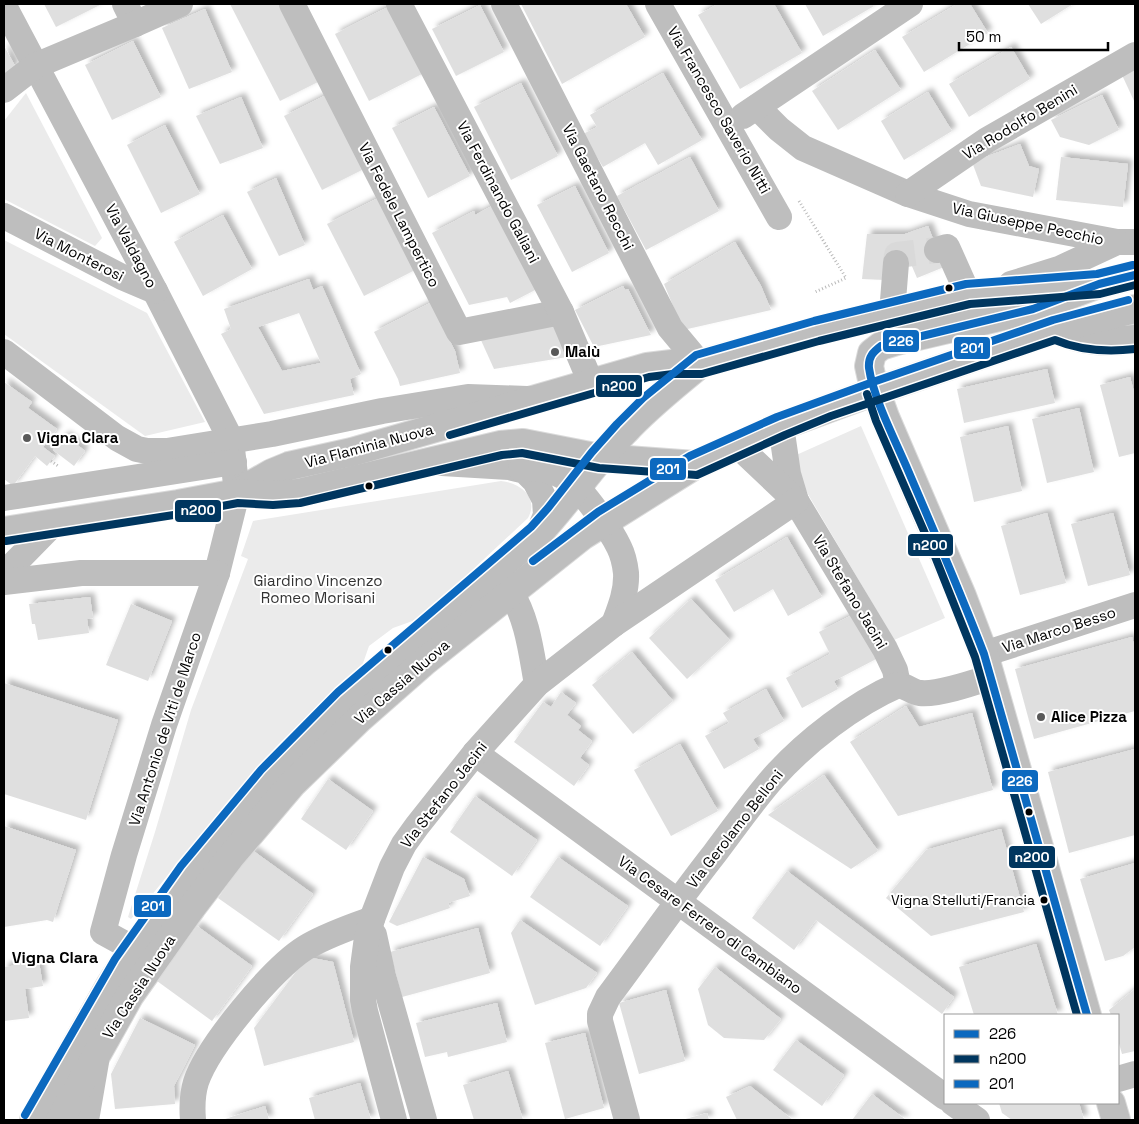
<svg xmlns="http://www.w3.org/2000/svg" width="1139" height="1124" font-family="'Space Grotesk',sans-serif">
<defs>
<filter id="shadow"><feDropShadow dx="4.5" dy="-4.5" stdDeviation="2.5" flood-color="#0004"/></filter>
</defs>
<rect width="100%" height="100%" fill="#fff"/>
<g fill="#ebebeb">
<polygon points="26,93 102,238 95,246 4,199 4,121"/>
<polygon points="4,240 147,313 205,422 145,436 4,334"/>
<polygon points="861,426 945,618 894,640 799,479 794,456"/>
<path d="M501,481C521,483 539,498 528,518L421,618L393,628L369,646L361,669L280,743L229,800L142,907L131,919L128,917L155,832L191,710L248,559L241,556L253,521Z"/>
</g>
<g fill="#dfdfdf" fill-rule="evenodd" filter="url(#shadow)">
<polygon points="44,4 102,4 56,27"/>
<polygon points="230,4 281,4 320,81 280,101"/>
<polygon points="521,4 626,4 645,37 562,84"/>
<polygon points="718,4 774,4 802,53 740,89 698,15"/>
<polygon points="805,4 872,4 874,6 823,36"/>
<polygon points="957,4 970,4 988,33 924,72 902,37"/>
<polygon points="1028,4 1073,4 1041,24"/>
<polygon points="480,5 504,52 456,76 432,29"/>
<polygon points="388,7 422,74 369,101 335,34"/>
<polygon points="205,9 232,72 189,89 162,28"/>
<polygon points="133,41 161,97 112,120 85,65"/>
<polygon points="4,46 15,66 4,78"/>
<polygon points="1011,47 1030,79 969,117 949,84"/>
<polygon points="875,50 901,90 838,130 812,91"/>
<polygon points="1135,69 1135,103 1122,75"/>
<polygon points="663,73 702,140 658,165 645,143 603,167 583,134 597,127 590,115"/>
<polygon points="521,83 558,156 511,180 474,107"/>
<polygon points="928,92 952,131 904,160 881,121"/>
<polygon points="328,94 366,168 322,190 284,116"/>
<polygon points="1102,95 1119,130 1089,145 1060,137 1051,120"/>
<polygon points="241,97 263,148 220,164 196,116"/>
<polygon points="434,107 470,176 428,198 392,128"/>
<polygon points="165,125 200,194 161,213 127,145"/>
<polygon points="1020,144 1029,166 1039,169 1033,197 981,186 972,162"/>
<polygon points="690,157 719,211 646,250 617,196"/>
<polygon points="1061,157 1128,164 1123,207 1056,200"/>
<polygon points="276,178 305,245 279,256 247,192"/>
<polygon points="575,186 609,253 572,272 537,205"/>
<polygon points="380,197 417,269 364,296 327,224"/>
<polygon points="494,205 537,289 510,303 507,297 469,305 432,233 474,211 475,215"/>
<polygon points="223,215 252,269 203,296 174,242"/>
<polygon points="928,226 944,267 917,278 911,264 883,263 885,280 862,279 867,234 905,234"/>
<polygon points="735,242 761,286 771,310 683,330 664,284"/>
<path d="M309,279L313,290L322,286L361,374L350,379L354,395L264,414L221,334L231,329L224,309ZM299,313L321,363L282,371L258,327Z"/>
<polygon points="623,286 625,290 628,289 651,335 594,347 575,310"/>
<polygon points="430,303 455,351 460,373 400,386 398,379 374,332"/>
<polygon points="557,322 567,357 494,369 480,338"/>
<polygon points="1047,369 1055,403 964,423 957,389"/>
<polygon points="1130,377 1135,396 1135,453 1119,457 1100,385"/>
<polygon points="4,382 32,402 28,408 57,429 43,447 55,456 47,466 35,456 13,486 4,479"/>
<polygon points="1079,408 1094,472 1047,483 1032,419"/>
<polygon points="1008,426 1022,491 974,502 960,437"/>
<polygon points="65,435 85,451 74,466 53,450"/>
<polygon points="1047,513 1066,583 1020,595 1001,526"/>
<polygon points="1113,513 1130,575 1088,586 1071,524"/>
<polygon points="787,537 822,597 788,616 773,589 734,612 715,580"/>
<polygon points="90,597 93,618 87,619 89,633 38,640 35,624 32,624 29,604"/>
<polygon points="691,599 730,640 687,679 649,638"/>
<polygon points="131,604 172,621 148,681 106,665"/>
<polygon points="854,614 878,658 834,681 838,689 802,708 786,678 830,654 819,632"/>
<polygon points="1132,637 1135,649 1135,711 1034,739 1015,669"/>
<polygon points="632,652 673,701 633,734 592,685"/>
<polygon points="4,683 118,720 86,820 4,794"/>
<polygon points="766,689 784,721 753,739 759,749 724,769 705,736 729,723 723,713"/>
<polygon points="561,692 576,703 567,715 581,726 578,730 592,741 580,758 589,765 574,786 514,742 543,702 551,707"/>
<polygon points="906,706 919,727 972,713 993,790 898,816 850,742"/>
<polygon points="680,744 718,811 671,836 634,770"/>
<polygon points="1135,749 1135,835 1069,853 1048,772"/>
<polygon points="824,775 878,851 851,869 768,815"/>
<polygon points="328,779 373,811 346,850 301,819"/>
<polygon points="475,796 537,840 512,876 450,832"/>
<polygon points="4,826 76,850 53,922 47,920 4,927"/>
<polygon points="1001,829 1024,912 931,936 886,898 926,850"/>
<polygon points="252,850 313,894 279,941 218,898"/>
<polygon points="423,857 464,879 470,896 448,903 450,908 397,926 389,922"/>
<polygon points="558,857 628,906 600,946 530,897"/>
<polygon points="1135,863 1135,947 1123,956 1105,961 1080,879"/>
<polygon points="787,871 954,997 942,1014 816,920 794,950 752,918"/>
<polygon points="520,920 597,973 586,988 535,1005 511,933"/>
<polygon points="197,926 252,966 212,1021 157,981"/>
<polygon points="478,928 490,973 402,997 390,952"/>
<polygon points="1036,944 1058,1015 974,1015 959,967"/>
<polygon points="307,957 333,962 354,1042 264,1066 254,1028"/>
<polygon points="39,962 43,986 25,989 29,1018 4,1021 4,967"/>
<polygon points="715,967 781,1019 764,1040 724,1038 708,1025 698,989"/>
<polygon points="1135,989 1135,1051 1122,1054 1118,1040 1118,1015 1111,1015 1109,1010"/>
<polygon points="666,990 685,1061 639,1074 619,1003"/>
<polygon points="497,1003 507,1042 448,1057 447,1052 425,1057 416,1023"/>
<polygon points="140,1018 195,1045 174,1086 175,1104 115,1109 111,1074"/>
<polygon points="585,1033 604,1108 565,1119 545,1043"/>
<polygon points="796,1040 844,1075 822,1106 773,1070"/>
<polygon points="508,1071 523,1120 474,1120 463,1085"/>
<polygon points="360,1083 371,1120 315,1120 309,1098"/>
<polygon points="750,1086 793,1120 737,1120 726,1097"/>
<polygon points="872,1094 906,1120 852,1120"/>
<polygon points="999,1103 1079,1103 1084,1120 1012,1120 1002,1113"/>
<polygon points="265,1106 269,1120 222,1120"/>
<polygon points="707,1113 709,1120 682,1120"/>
</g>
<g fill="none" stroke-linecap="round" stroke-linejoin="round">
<polyline stroke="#d9d9d9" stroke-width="26" stroke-dasharray="26 13" stroke-linecap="butt" points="896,263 897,255 937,250"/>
<g stroke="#dbdbdb" stroke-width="30">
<g id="major">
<path d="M1056,329C1081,342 1108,342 1135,339"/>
<polyline points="237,493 272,473 289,466 352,452 647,367 672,364 700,364 816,331 968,294 1099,284 1135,275"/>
<polyline points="4,531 178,504 237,493 274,495 298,493 500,445 523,443 600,458 695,465"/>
<polyline points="1087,1015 984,654 962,596 885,417 873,384 869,366 872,353 881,346 897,341 1033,309 1099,284"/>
<polyline points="1111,1103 1116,1120"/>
<path d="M34,1120L111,984L123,965L189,872L253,795L269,776L345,700L538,534C569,501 593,463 625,431C648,406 674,386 700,364"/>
<polyline points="60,1120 130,995 192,907 231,856 292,784 359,719 425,661 582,536 695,465 781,426 876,391 1056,329 1135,309"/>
</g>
</g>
<g stroke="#b9b9b9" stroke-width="3" stroke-dasharray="1 2.5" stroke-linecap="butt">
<polyline points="799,201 846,278 815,292"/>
<polyline points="51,461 58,466"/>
</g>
<g stroke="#bebebe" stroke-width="26">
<polyline points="125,4 135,24"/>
<polyline points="292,4 459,332 561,312"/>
<polyline points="399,4 561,312 591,383"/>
<polyline points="504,4 670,328 700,364"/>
<polyline points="658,4 779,217"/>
<polyline points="4,6 155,291 231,440 237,493 217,573 164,725 124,855 103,932 134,949"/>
<polyline points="4,90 35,66 135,24 180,4"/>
<polyline points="757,107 779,129 803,148 908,194 969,214 1117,242 1135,242"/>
<polyline points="743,116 910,4"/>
<polyline points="908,194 987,140 1135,55"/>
<polyline points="4,216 122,277 155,291"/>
<polyline points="937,250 947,247 968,294"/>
<polyline points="1011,284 1059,269 1117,242"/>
<polyline points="892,313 896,263"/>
<polyline points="4,352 117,438 137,449 147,451 167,451 272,434 382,411 468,397 527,399"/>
<polyline points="781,426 788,474 796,501 885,649 895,670 898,685"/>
<polyline points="737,445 796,501"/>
<polyline points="442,463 509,467 525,471 535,481 545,500 546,515 538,534"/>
<path d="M521,469C537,466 556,471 569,480C583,491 611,530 619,547C623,555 625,564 626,573C627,591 620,608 614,624"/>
<polyline points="4,498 234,462"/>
<polyline points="4,574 54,523"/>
<polyline points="4,582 81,573 217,573"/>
<path d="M510,591C528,619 531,652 537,684"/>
<polyline points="984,654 1135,605"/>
<path d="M898,685C907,686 912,692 920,693C938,695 973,683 991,677"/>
<polyline points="475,753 945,1097"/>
<polyline points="374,935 383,976 424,1120"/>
<polyline points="1118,1079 1135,1074"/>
<polyline points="953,1103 977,1120"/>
<polyline points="86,1120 96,1062"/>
<path d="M193,1120C192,1108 192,1095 196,1082C208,1046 273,968 305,948C326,935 349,928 372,919"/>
<polyline points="394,1120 365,1011 363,1000 363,967 367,937 372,919 392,867 404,844 417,826 475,753 537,684 614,624 796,501"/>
<path d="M627,1120L600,1021V1014L608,997C644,949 678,900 715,853C734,828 752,802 773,778C805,742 854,704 898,685"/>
</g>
<use href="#major" stroke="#bebebe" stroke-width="28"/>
<g stroke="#fff" stroke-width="11">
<path id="bus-1" d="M1087,1015L984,654C960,591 933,529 907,468C895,440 873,397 869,368C868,357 873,352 881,346L1033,309L1099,284L1135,275"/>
</g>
<g stroke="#fff" stroke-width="11">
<g id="bus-2">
<polyline points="867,394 876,421 934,554 975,657 1077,1015"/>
<polyline points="450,435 649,377 673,374 702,374 819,341 970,304 1100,294 1135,285"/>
<path d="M6,541L180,514L238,503L273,505L300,503L502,455L522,453L599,468L697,475L785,435L831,416L1055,340C1081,351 1108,352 1135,349"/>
</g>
</g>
<g stroke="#fff" stroke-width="11">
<g id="bus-3">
<polyline points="533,561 598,512 690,456 777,417 873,382 1053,320 1128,300"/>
<polyline points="25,1115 115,959 181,866 261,770 338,692 531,527 548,508 592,452 617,424 643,398 696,355 814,321 966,284 1097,274 1133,265"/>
</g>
</g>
<use href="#bus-1" stroke="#0c69bf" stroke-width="8"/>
<use href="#bus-2" stroke="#00365f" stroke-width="8"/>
<use href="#bus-3" stroke="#0c69bf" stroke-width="8"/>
</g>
<g fill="#000" stroke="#fff" stroke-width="2">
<circle cx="949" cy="288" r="4.5"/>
<circle cx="369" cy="486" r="4.5"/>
<circle cx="388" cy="650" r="4.5"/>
<circle cx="1029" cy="812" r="4.5"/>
<circle cx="1044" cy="900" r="4.5"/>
</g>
<g fill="#595959" stroke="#fff" stroke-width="2">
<circle cx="555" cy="352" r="5"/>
<circle cx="27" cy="438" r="5"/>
<circle cx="1041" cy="717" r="5"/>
</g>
<g text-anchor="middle" stroke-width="4" stroke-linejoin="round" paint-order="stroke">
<g font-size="14" fill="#000" stroke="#fff" text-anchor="end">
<text x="1035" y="905">Vigna Stelluti/Francia</text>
</g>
<g font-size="15" fill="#000" stroke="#fff">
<text transform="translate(719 110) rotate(60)" y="5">Via Francesco Saverio Nitti</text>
<text transform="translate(1020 122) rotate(-31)" y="5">Via Rodolfo Benini</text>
<text transform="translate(598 187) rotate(63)" y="5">Via Gaetano Recchi</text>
<text transform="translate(498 192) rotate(62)" y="5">Via Ferdinando Galiani</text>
<text transform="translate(399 215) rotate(63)" y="5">Via Fedele Lampertico</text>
<text transform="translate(1028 224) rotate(12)" y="5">Via Giuseppe Pecchio</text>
<text transform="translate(131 246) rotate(62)" y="5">Via Valdagno</text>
<text transform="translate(79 255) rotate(27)" y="5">Via Monterosi</text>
<text transform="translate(369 446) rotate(-15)" y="5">Via Flaminia Nuova</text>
<text transform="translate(850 592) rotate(59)" y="5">Via Stefano Jacini</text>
<text transform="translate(1059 630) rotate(-18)" y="5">Via Marco Besso</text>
<text transform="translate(402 682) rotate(-41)" y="5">Via Cassia Nuova</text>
<text transform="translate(165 729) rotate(-72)" y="5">Via Antonio de Viti de Marco</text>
<text transform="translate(444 795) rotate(-52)" y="5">Via Stefano Jacini</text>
<text transform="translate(735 829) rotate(-52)" y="5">Via Gerolamo Belloni</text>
<text transform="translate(710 925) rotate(36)" y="5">Via Cesare Ferrero di Cambiano</text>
<text transform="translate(139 987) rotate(-57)" y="5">Via Cassia Nuova</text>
</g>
<g font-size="15" font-weight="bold" fill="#000" stroke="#fff" text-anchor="start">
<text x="565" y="357">Malù</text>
<text x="37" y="443">Vigna Clara</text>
<text x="1051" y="722">Alice Pizza</text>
</g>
<g font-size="15" fill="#323232" stroke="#fff">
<text x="318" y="586">Giardino Vincenzo<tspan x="318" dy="17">Romeo Morisani</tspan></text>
</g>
<g font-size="16" font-weight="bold" fill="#000" stroke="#fff">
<text x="55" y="963">Vigna Clara</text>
</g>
</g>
<g stroke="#fff" stroke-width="2">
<rect x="882" y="329" width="38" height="24" rx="5" fill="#0c69bf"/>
<rect x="953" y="336" width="38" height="24" rx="5" fill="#0c69bf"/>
<rect x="595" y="374" width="48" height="24" rx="5" fill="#00365f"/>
<rect x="649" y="457" width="38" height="24" rx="5" fill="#0c69bf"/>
<rect x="174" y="499" width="48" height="24" rx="5" fill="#00365f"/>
<rect x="907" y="533" width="47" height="24" rx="5" fill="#00365f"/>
<rect x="1001" y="769" width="38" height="24" rx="5" fill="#0c69bf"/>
<rect x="1008" y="845" width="48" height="24" rx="5" fill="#00365f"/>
<rect x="133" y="894" width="39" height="24" rx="5" fill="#0c69bf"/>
</g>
<g font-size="14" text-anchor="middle" font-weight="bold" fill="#fff">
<text x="901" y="346">226</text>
<text x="972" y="353">201</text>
<text x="619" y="391">n200</text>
<text x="668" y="474">201</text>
<text x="198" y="515">n200</text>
<text x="930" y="550">n200</text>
<text x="1020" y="786">226</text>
<text x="1032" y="862">n200</text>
<text x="153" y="911">201</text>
</g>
<rect width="1139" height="1124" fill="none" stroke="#000000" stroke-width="10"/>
<rect x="944" y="1014" width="175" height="90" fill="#ffffff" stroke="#999999"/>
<rect x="954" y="1030" width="25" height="8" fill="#0c69bf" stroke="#999999"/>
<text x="989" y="1039" font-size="15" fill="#000000">226</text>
<rect x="954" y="1055" width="25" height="8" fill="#00365f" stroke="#999999"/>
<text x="989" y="1064" font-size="15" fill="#000000">n200</text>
<rect x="954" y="1080" width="25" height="8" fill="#0c69bf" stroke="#999999"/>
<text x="989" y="1089" font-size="15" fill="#000000">201</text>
<path d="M959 42v8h149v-8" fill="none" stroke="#000000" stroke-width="2.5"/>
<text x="966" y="42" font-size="15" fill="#000000" stroke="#ffffff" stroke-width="4" paint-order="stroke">50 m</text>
</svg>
